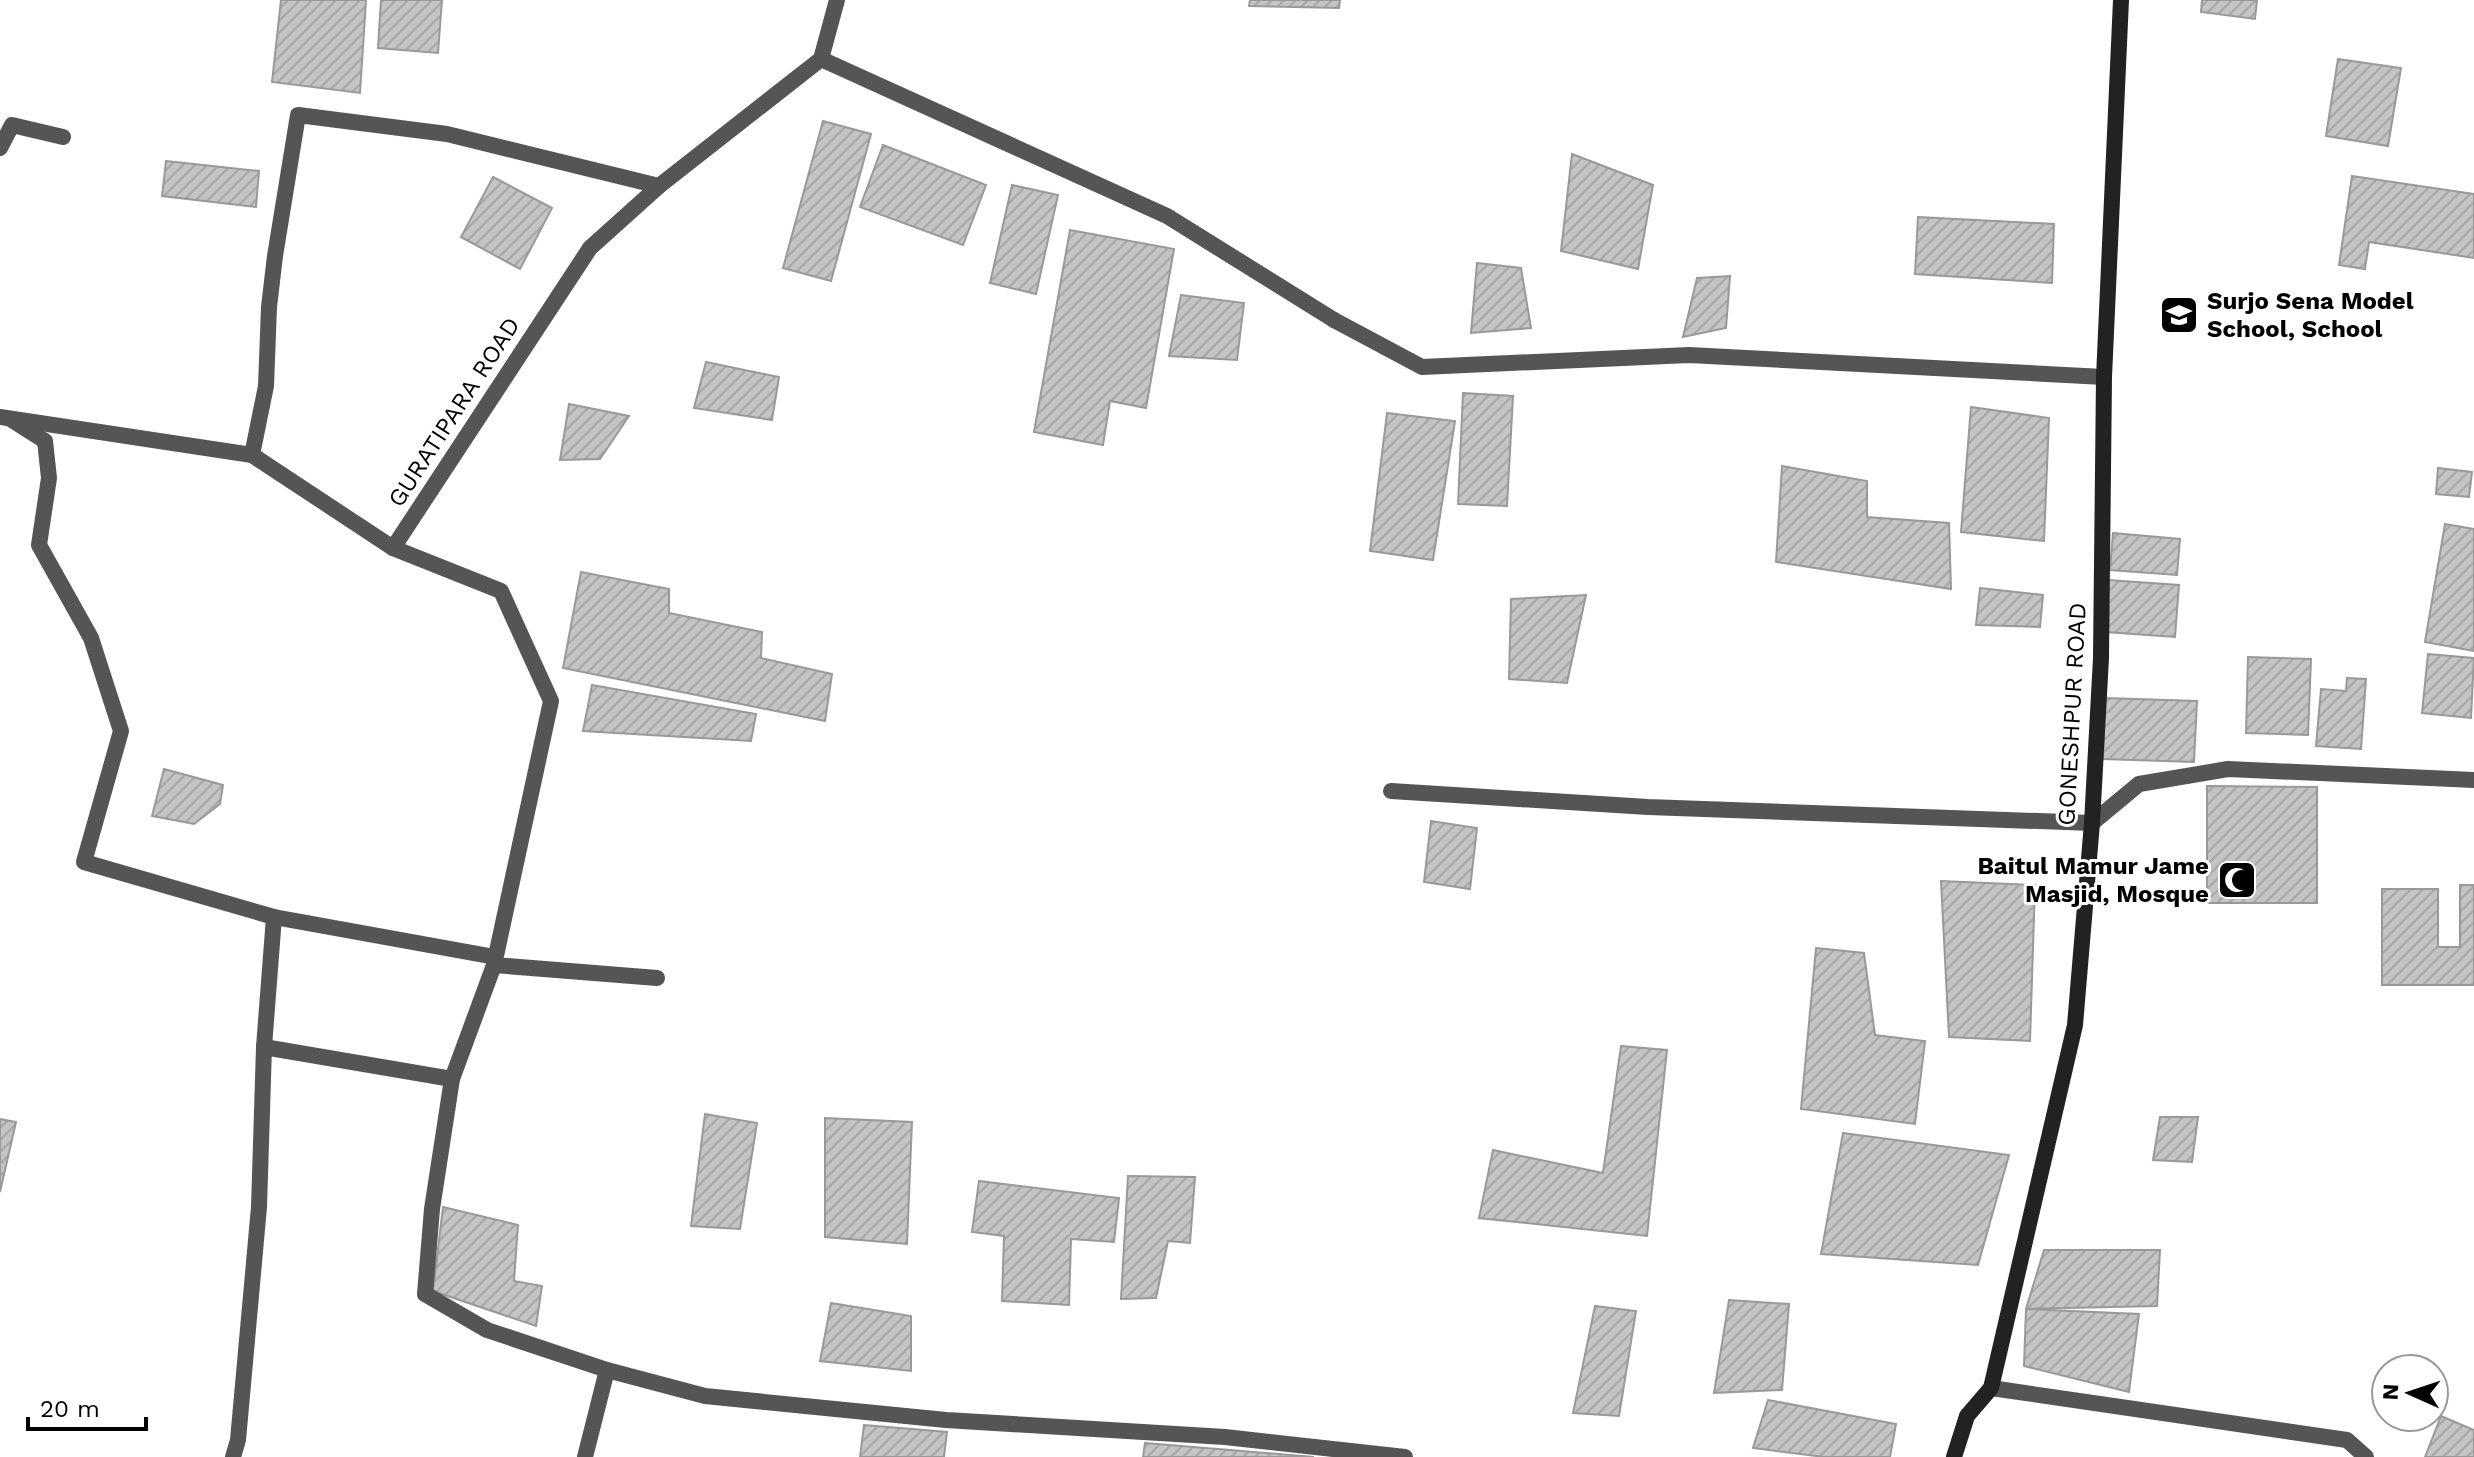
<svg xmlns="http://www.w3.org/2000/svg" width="2474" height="1457" font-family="'Work Sans',sans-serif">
<defs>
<pattern id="building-hatch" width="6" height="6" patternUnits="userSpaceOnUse" patternTransform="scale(2)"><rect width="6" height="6" fill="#c4c4c4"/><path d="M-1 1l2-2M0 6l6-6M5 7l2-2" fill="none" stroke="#a7a7a7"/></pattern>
</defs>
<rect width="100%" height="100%" fill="#fff"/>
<g fill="url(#building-hatch)" stroke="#999" stroke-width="2">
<polygon points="281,0 366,0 360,93 272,82"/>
<polygon points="381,0 442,0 438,53 378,48"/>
<polygon points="1250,0 1340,0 1339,8 1249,6"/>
<polygon points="2202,0 2257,0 2255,19 2201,12"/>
<polygon points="2338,59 2401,68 2388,146 2326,136"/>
<polygon points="823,121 871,134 831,281 783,268"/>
<polygon points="883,145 986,185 963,245 860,207"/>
<polygon points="1572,154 1653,185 1638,269 1561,251"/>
<polygon points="166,161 259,171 256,207 162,196"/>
<polygon points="2352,176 2474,194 2474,258 2369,242 2365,269 2339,265"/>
<polygon points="493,177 552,208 520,269 461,237"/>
<polygon points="1012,185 1058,195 1036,294 990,283"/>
<polygon points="1918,217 2054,224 2052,283 1915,274"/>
<polygon points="1070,230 1174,249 1146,408 1110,401 1103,445 1034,432"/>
<polygon points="1477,263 1521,268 1531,328 1471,333"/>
<polygon points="1730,276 1726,328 1683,337 1697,278"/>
<polygon points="1181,295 1244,303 1237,360 1169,356"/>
<polygon points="706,362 779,377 772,420 694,408"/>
<polygon points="1463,393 1513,396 1507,506 1458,504"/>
<polygon points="569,404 629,416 600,459 560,460"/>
<polygon points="1971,407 2049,418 2044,541 1961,532"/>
<polygon points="1387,413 1455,421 1433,560 1370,551"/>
<polygon points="1782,466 1867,481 1867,517 1949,523 1951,589 1776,562"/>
<polygon points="2438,468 2472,472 2469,497 2436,494"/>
<polygon points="2445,524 2474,529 2474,651 2425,642"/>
<polygon points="2113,533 2180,539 2177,575 2110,570"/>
<polygon points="581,572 669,589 669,613 762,632 761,658 832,674 825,721 563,668"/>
<polygon points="2108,580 2179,585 2175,637 2105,632"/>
<polygon points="1980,588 2043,595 2040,627 1976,625"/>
<polygon points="1586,595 1567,683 1509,679 1511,599"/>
<polygon points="2428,654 2474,658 2471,718 2422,713"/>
<polygon points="2248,657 2311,659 2308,735 2246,733"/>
<polygon points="2347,678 2366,679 2361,749 2316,746 2321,689 2346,691"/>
<polygon points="592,685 756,714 751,741 583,731"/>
<polygon points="2105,698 2197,701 2194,762 2103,759"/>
<polygon points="164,769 223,785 220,804 194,824 152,816"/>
<polygon points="2207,786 2317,787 2317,903 2207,903"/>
<polygon points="1431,821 1477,828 1470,889 1424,882"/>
<polygon points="1941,881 2035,885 2030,1041 1949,1037"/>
<polygon points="2460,885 2474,885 2474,985 2382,985 2382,889 2438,889 2438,947 2460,947"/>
<polygon points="1816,948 1864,953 1875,1035 1925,1041 1915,1124 1801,1109"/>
<polygon points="1621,1046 1667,1050 1647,1236 1479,1218 1493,1150 1603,1173"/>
<polygon points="705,1114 757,1123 740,1229 691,1226"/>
<polygon points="2160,1117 2198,1117 2192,1162 2153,1160"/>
<polygon points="825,1118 912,1122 907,1244 825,1237"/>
<polygon points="0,1119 16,1122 0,1192"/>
<polygon points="1843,1133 2009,1155 1978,1265 1821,1254"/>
<polygon points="1128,1176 1195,1177 1190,1243 1168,1241 1156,1298 1121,1299"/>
<polygon points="979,1181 1119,1198 1114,1242 1071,1239 1069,1305 1002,1301 1004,1236 972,1232"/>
<polygon points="443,1207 518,1225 514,1281 542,1286 536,1326 433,1291"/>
<polygon points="2044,1250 2160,1250 2157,1306 2026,1309"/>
<polygon points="1729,1300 1789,1304 1782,1390 1714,1393"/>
<polygon points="831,1303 911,1316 911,1371 820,1361"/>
<polygon points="1595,1306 1636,1311 1619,1416 1573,1413"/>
<polygon points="2026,1309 2139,1314 2129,1392 2024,1366"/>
<polygon points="1768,1400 1896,1424 1890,1457 1824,1457 1753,1448"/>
<polygon points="2441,1416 2474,1430 2474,1457 2425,1457"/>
<polygon points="864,1425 947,1432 944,1457 860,1457"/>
<polygon points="1145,1443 1314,1457 1143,1457"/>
</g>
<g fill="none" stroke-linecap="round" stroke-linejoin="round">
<polyline stroke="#555" stroke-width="16" points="1334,320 1422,367 1689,355 2104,377"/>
<g stroke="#555" stroke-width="16">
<polyline points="821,59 1167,216 1334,320"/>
<polyline points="0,148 12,125 63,137"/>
<polyline points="0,417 252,455 393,548 590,248 659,186 821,59 837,0"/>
<polyline points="12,420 45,441 49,478 39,545 91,638 121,731 84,862 274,917 264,1047 259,1207 238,1440 233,1457"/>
<polyline points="252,455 266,386 269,307 275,256 298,115 447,134 659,186"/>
<polyline points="393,548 501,591 551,701 494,965 452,1079 432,1209 425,1294 487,1330 607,1370 705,1396 946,1420 1225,1437 1405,1457"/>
<polyline points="1391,791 1648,807 2092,823 2139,784 2228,769 2474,780"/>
<polyline points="274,917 495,957"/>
<polyline points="494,965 657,978"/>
<polyline points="264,1047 452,1079"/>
<polyline points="1991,1388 2347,1440 2366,1457"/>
<polyline points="585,1457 607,1370"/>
</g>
<polyline stroke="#222" stroke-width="16" points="1954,1457 1967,1416 1991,1388 2075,1025 2092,823 2101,658 2104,377 2121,0"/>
</g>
<defs>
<g id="school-square" transform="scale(2)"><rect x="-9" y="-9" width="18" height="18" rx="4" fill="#000" stroke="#fff"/><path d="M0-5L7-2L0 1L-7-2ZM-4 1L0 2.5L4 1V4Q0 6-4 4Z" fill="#fff"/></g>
<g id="mosque-square" transform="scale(2)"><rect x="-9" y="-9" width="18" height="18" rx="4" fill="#000" stroke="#fff"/><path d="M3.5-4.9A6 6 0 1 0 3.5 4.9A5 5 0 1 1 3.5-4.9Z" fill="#fff"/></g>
</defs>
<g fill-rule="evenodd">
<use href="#school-square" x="2179" y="315"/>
<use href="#mosque-square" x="2237" y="880"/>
</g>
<g text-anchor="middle" stroke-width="6" stroke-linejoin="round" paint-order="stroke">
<g font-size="24" font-weight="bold" fill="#000" stroke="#fff" text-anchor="start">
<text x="2207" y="309">Surjo Sena Model<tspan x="2207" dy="28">School, School</tspan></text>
<text x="2209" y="874" text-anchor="end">Baitul Mamur Jame<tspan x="2209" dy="28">Masjid, Mosque</tspan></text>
</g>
<g font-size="24" fill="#000" stroke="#fff">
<text transform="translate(454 412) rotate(-57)" y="8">GURATIPARA ROAD</text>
<text transform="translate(2072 714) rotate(-87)" y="8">GONESHPUR ROAD</text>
</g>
</g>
<g transform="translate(2410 1393) rotate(273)"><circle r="38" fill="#ffffff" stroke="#999999" stroke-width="2"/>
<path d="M0-6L14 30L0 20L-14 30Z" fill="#000000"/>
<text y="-12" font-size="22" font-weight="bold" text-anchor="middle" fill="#000000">N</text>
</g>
<path d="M28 1417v12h118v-12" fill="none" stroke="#000000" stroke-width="4"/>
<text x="40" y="1417" font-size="24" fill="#000000" stroke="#ffffff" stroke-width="6" paint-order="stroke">20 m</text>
</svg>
